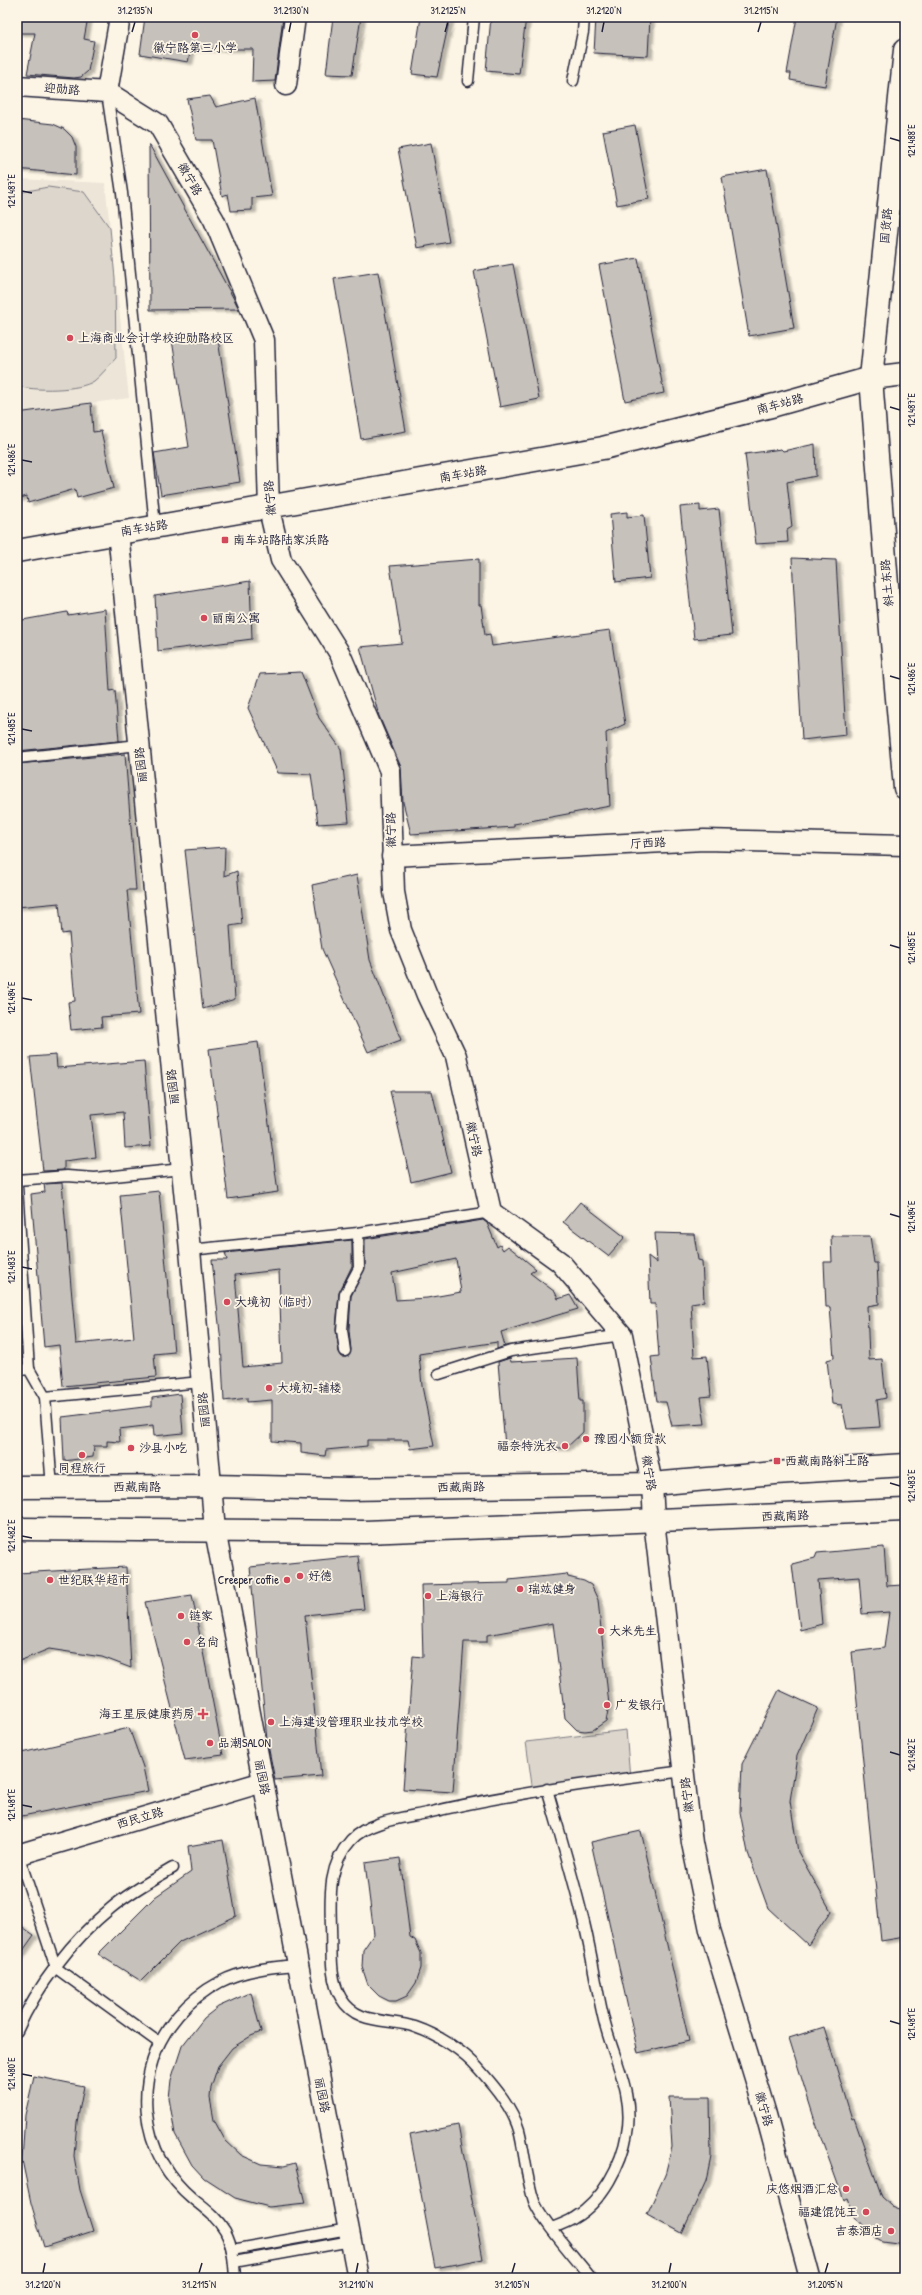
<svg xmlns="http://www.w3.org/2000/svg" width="922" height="2295" font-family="'Patrick Hand','LXGW WenKai TC',sans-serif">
<defs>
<filter id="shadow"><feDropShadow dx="4.5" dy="2.5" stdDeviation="1" flood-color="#0004"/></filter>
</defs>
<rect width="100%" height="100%" fill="#fcf5e5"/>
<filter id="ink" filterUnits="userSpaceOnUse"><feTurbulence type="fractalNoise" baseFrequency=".025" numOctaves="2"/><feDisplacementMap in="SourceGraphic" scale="8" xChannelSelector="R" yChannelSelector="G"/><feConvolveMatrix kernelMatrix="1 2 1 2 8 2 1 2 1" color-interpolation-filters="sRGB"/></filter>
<g filter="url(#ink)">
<polygon fill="#ece5d8" points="17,179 105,183 129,398 17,413"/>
<g fill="#dcd6cc" stroke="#7f7c84">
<path d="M48,187L84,192L110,228L115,278L116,358C109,365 102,375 94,381C80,391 33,391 17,386V193Z"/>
<polygon points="626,1730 630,1778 533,1792 526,1742"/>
</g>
<g fill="#c6c1bb" stroke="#22223b" fill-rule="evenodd" filter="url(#shadow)">
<polygon points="17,17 88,17 84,39 94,41 88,71 81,77 74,78 27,74 35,33 17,33"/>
<polygon points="145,17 283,17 275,81 252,82 253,49 191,49 188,62 140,54"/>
<polygon points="333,17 361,17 352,75 326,74"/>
<polygon points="421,17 450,17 437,77 412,74"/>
<polygon points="491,17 526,17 519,74 486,71"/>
<polygon points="596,17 650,17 648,56 594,53"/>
<polygon points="797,17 837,17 825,86 790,80 791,73 787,73"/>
<polygon points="210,96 216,107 255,98 272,196 252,198 252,210 231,211 228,194 222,196 212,140 196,140 187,99"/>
<polygon points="17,120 53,124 64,129 72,137 76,147 76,175 17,169"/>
<polygon points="635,125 649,199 617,205 603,131"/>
<polygon points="431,143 449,242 417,248 398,149"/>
<polygon points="149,144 235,301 239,309 150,310"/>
<polygon points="767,169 794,328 749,336 722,177"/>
<polygon points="638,258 664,393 625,401 599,265"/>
<polygon points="513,264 539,399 500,407 474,271"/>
<polygon points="378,272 406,431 361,439 334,279"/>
<polygon points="217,333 240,482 161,495 154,453 189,447 172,340"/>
<polygon points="91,403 93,432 101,431 114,488 77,498 75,489 28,503 27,496 17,499 17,413"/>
<polygon points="815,444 816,476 787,482 792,527 787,530 788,542 756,544 745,454 781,449 783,451"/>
<polygon points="700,505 700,511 719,509 732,635 694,639 680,507"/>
<polygon points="627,512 627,517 644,515 650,578 616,582 610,514"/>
<polygon points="792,558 836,560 846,735 802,740"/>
<polygon points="479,559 479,605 481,605 485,635 490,634 492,646 610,630 625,724 606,733 610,806 514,824 514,827 411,834 403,802 401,767 379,716 360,647 402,643 390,566"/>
<polygon points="250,581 252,639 158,651 155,596"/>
<polygon points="105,609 110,691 115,690 119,741 17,751 17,621 67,612 68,615"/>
<polygon points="301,672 319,718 341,749 349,822 318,824 311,774 278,773 248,708 260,674"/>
<polygon points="125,754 136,890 127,890 139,1014 101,1017 102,1027 71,1030 68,1002 75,1001 69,933 62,934 59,903 17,907 17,764"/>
<polygon points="225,847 224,876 237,871 242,924 230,926 235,999 203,1009 185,850"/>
<polygon points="357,875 370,960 401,1040 368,1052 322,949 312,885"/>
<polygon points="258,1042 278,1192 228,1199 209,1049"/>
<polygon points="56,1055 57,1068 144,1061 151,1146 125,1148 123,1112 91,1115 96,1157 64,1161 64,1170 43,1171 30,1057"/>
<polygon points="390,1091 432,1091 451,1172 411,1182"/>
<polygon points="62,1183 76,1344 134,1338 120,1195 159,1191 174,1352 154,1354 156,1377 63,1386 59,1345 44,1347 31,1194 45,1192 44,1184"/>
<polygon points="580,1202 625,1237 608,1256 563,1222"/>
<path d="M483,1220L487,1223L497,1247L500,1245L503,1250L508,1246L536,1269L530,1273L555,1292L558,1299L570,1295L578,1309L501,1332L505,1346L497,1349V1342L419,1354L422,1386L434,1446L410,1449L408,1440H367V1446L326,1450L325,1456L301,1453V1443L272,1441V1400L247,1402V1398L224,1401L221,1342L212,1260H227L225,1253L352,1240V1266L339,1293L336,1329L339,1352L342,1357H346L351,1350L349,1330L351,1296L365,1268V1239ZM456,1259L461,1292L427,1298L396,1300L392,1273ZM279,1270L282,1363L243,1367L235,1275Z"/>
<polygon points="655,1233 694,1234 698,1260 702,1261 704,1301 691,1303 694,1357 707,1356 711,1396 701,1397 705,1424 672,1426 666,1402 657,1402 651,1357 659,1356 655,1304 650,1304 648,1256 657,1263"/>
<polygon points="831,1236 870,1236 874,1263 877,1263 879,1304 867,1306 869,1360 882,1359 886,1398 877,1400 880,1427 847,1429 842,1405 832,1404 827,1360 834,1358 830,1307 826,1307 824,1262 832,1262"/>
<polygon points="510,1358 511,1362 577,1358 580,1401 583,1401 583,1432 566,1448 505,1447 498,1362"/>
<polygon points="180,1394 183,1433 154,1436 153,1425 119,1429 120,1442 107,1441 107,1446 94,1446 93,1457 64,1461 62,1417 152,1406 152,1398"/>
<polygon points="884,1547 887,1586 902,1585 905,1610 905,1707 903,1708 905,1743 905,1937 881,1941 852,1652 884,1648 889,1612 862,1614 859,1577 818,1580 822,1624 800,1630 792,1564 815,1558 817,1553"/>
<polygon points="358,1556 364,1609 305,1615 321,1776 275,1780 267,1740 250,1567"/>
<polygon points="126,1567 131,1668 102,1657 49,1649 17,1662 17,1573"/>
<polygon points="567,1574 568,1577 584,1581 591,1585 598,1600 609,1705 606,1721 593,1730 585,1731 577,1730 565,1718 553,1623 487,1635 487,1642 464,1642 453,1792 403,1789 413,1656 423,1657 421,1585 509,1583 509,1580"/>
<polygon points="192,1595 223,1755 185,1760 145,1602"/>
<polygon points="779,1690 818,1708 797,1756 790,1801 798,1852 831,1911 808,1945 768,1908 748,1853 740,1812 742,1764"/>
<polygon points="129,1728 143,1767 148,1791 17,1817 17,1754"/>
<polygon points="641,1831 689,2041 638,2053 591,1842"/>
<polygon points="223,1840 236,1916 180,1942 141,1981 98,1954 155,1897 191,1872 188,1846"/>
<polygon points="400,1858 410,1937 415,1940 421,1953 421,1968 416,1983 407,1996 396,2001 389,2001 379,1996 368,1985 362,1967 363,1950 374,1934 365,1863"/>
<polygon points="17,1923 34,1935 17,1959"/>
<polygon points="251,1992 261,2032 251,2036 232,2048 218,2066 211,2087 210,2098 214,2120 225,2140 241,2155 261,2164 284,2166 295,2163 305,2203 269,2207 235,2198 204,2178 192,2165 175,2134 169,2098 171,2080 182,2046 204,2018 218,2007"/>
<polygon points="824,2027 852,2119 854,2118 882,2197 892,2206 905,2211 905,2244 882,2241 871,2235 855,2217 848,2199 844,2201 814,2118 789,2038"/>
<polygon points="34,2076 84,2086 77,2122 74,2156 80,2190 93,2231 44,2247 31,2203 22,2160 25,2115"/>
<polygon points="669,2097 710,2097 711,2157 706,2181 682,2233 647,2214 665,2175 672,2147"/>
<polygon points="458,2125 483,2259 435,2268 410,2135"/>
</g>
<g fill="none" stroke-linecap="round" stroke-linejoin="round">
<g stroke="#22223b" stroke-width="13">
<g id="lane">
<polyline points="468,81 474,17"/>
<polyline points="573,81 583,32 584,17"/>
<polyline points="107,93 122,193 155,526"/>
<polyline points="17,758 139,745"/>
<polyline points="17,1180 67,1176 95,1178 182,1169"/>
<polyline points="17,1187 29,1369"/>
<polyline points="190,1250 358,1233 491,1212"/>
<polyline points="345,1351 342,1330 345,1294 359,1268 358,1233"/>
<polyline points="17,1370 29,1369 45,1397 52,1488"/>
<polyline points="439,1374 511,1351 622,1335"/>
<polyline points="45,1397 201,1382"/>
<path d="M547,1789C559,1831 572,1873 582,1915C591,1948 595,1982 603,2016C611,2054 635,2093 627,2133C622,2164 602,2202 574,2218C568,2222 560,2225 552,2228"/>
<polyline points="18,1854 56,1968 158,2042"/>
<path d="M17,2031C37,1986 73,1939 111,1908C130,1892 152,1880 173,1868"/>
<polyline points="232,2250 348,2229"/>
<polyline points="234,2262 351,2241"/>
<path d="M235,2278C234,2262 233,2246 225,2231C217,2217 205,2209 193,2199C181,2189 170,2176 162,2162C126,2095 154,2017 220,1982C243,1970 271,1967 297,1965"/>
<path d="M591,2278C577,2260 541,2220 534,2201C526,2178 525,2153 519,2130C512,2107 495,2087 479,2069C463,2050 438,2035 415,2027C390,2018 357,2026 341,1998C329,1978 332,1949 331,1927C330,1896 328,1865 351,1840C369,1821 403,1818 427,1813C512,1793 598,1782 684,1771"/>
</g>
</g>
<g stroke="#22223b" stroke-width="23">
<g id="street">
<polyline points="120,17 107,92 158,124 214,220 264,340 269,509 281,560 340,654 390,771 394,892 401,930 427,995 456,1056 491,1212 560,1262 622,1335 652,1484 654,1521 692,1843 710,1930 765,2111 810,2278"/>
<polyline points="286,85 295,17"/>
<polyline points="17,86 107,92"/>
<polyline points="118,532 190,1250 215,1530 358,2278"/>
<polyline points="392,856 704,840 905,845"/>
<polyline points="17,1855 263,1782"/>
</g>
</g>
<g stroke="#22223b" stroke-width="25">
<g id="secondary">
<polyline points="905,50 871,378 888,597 905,788"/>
<polyline points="17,551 603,448 775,405 871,378 905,374"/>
<polyline points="17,1487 211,1486 348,1489 652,1484 775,1473 905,1465"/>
<polyline points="17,1529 365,1532 905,1510"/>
</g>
</g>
<use href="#lane" stroke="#fcf5e5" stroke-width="10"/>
<use href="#street" stroke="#fcf5e5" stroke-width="20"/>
<use href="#secondary" stroke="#fcf5e5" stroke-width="22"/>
</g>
</g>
<path fill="none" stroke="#22223b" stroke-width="1.5" d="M132,32L135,22M289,32L291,22M445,32L448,22M602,32L604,22M758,32L761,22M890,138L900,141M22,191L32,193M890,407L900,410M22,460L32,462M890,676L900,679M22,729L32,731M890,945L900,948M22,998L32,1000M890,1214L900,1217M22,1267L32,1269M890,1483L900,1486M22,1536L32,1538M890,1752L900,1755M22,1805L32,1807M890,2021L900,2024M22,2074L32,2076M43,2273L45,2263M199,2273L202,2263M356,2273L358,2263M512,2273L515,2263M669,2273L671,2263M825,2273L828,2263"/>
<g fill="#d1495b" stroke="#fcf5e5" stroke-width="1.5">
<circle cx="195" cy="35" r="4"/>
<circle cx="70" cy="338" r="4"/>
<rect x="221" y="536" width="8" height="8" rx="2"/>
<circle cx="204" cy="618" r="4"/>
<circle cx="227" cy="1302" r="4"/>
<circle cx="269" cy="1388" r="4"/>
<circle cx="586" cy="1439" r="4"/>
<circle cx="565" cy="1446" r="4"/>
<circle cx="131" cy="1448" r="4"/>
<circle cx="82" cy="1455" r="4"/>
<rect x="773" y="1457" width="8" height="8" rx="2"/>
<circle cx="300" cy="1576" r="4"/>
<circle cx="50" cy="1580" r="4"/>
<circle cx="287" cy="1580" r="4"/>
<circle cx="520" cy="1589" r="4"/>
<circle cx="428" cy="1596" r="4"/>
<circle cx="181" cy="1616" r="4"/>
<circle cx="601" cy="1631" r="4"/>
<circle cx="187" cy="1642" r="4"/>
<circle cx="607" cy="1705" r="4"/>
<path d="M201 1708h4v4h4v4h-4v4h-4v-4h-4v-4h4z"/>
<circle cx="271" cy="1722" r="4"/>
<circle cx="210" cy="1743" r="4"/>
<circle cx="846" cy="2189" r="4"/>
<circle cx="866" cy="2212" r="4"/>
<circle cx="891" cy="2231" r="4"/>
</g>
<g text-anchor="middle" stroke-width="3.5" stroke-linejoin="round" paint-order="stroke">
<g font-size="12" fill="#22223b" stroke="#fcf5e5" text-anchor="start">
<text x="195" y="52" text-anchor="middle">徽宁路第三小学</text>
<text x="78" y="342">上海商业会计学校迎勋路校区</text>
<text x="233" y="544">南车站路陆家浜路</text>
<text x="212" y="622">丽南公寓</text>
<text x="235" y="1306">大境初（临时）</text>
<text x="277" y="1392">大境初-辅楼</text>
<text x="594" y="1443">豫园小额贷款</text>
<text x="557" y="1450" text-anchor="end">福奈特洗衣</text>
<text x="139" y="1452">沙县小吃</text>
<text x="785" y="1465">西藏南路斜土路</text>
<text x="82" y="1472" text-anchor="middle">同程旅行</text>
<text x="308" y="1580">好德</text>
<text x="58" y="1584">世纪联华超市</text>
<text x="279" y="1584" text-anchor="end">Creeper coffie</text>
<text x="528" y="1593">瑞竑健身</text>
<text x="436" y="1600">上海银行</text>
<text x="189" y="1620">链家</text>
<text x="609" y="1635">大米先生</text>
<text x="195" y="1646">名尚</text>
<text x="615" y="1709">广发银行</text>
<text x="195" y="1718" text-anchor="end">海王星辰健康药房</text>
<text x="279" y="1726">上海建设管理职业技术学校</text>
<text x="218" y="1747">品潮SALON</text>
<text x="838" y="2193" text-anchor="end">庆悠烟酒汇总</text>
<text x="858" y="2216" text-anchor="end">福建馄饨王</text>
<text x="883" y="2235" text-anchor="end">吉泰酒店</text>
</g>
<g font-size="12" fill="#22223b" stroke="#fcf5e5">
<text transform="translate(62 89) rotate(4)" y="4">迎勋路</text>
<text transform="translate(190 179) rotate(60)" y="4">徽宁路</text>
<text transform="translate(886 226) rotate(-85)" y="4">国货路</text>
<text transform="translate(780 404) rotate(-15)" y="4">南车站路</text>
<text transform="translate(463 474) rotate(-10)" y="4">南车站路</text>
<text transform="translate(270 498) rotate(-95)" y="4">徽宁路</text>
<text transform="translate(144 528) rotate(-9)" y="4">南车站路</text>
<text transform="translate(887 583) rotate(-95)" y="4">斜土东路</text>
<text transform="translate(141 765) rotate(-96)" y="4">丽园路</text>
<text transform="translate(391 830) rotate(-91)" y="4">徽宁路</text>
<text transform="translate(648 843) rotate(-3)" y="4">厅西路</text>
<text transform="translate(173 1087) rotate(-96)" y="4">丽园路</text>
<text transform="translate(474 1139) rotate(78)" y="4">徽宁路</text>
<text transform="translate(204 1410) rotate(-95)" y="4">丽园路</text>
<text transform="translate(649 1473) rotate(81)" y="4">徽宁路</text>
<text x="137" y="1491">西藏南路</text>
<text transform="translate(461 1487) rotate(-1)" y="4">西藏南路</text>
<text transform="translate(785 1516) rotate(-2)" y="4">西藏南路</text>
<text transform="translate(262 1777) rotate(79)" y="4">丽园路</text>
<text transform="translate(687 1795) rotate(-97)" y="4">徽宁路</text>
<text transform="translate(140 1818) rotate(-16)" y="4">西民立路</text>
<text transform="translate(322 2095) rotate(79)" y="4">丽园路</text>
<text transform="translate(764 2109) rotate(74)" y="4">徽宁路</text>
</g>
</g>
<rect width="922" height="2295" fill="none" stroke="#fcf5e5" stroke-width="44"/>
<rect x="22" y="22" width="878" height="2251" fill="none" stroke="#22223b" stroke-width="1.5"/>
<g font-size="10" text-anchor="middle" fill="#22223b">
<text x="135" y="14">31.2135°N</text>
<text x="291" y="14">31.2130°N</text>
<text x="448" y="14">31.2125°N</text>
<text x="604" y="14">31.2120°N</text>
<text x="761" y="14">31.2115°N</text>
<text transform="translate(911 141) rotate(-90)" y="4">121.488°E</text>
<text transform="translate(11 191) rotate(-90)" y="4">121.487°E</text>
<text transform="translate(911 410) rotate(-90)" y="4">121.487°E</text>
<text transform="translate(11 460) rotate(-90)" y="4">121.486°E</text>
<text transform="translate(911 679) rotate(-90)" y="4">121.486°E</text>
<text transform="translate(11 729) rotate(-90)" y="4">121.485°E</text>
<text transform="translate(911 948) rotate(-90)" y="4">121.485°E</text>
<text transform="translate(11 998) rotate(-90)" y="4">121.484°E</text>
<text transform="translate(911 1217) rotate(-90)" y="4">121.484°E</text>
<text transform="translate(11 1267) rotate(-90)" y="4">121.483°E</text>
<text transform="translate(911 1486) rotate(-90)" y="4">121.483°E</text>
<text transform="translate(11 1536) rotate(-90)" y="4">121.482°E</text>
<text transform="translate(911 1755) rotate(-90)" y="4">121.482°E</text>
<text transform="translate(11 1805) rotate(-90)" y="4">121.481°E</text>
<text transform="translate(911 2024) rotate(-90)" y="4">121.481°E</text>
<text transform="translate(11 2074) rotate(-90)" y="4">121.480°E</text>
<text x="43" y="2288">31.2120°N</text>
<text x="199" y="2288">31.2115°N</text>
<text x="356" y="2288">31.2110°N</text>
<text x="512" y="2288">31.2105°N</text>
<text x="669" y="2288">31.2100°N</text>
<text x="825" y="2288">31.2095°N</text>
</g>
</svg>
